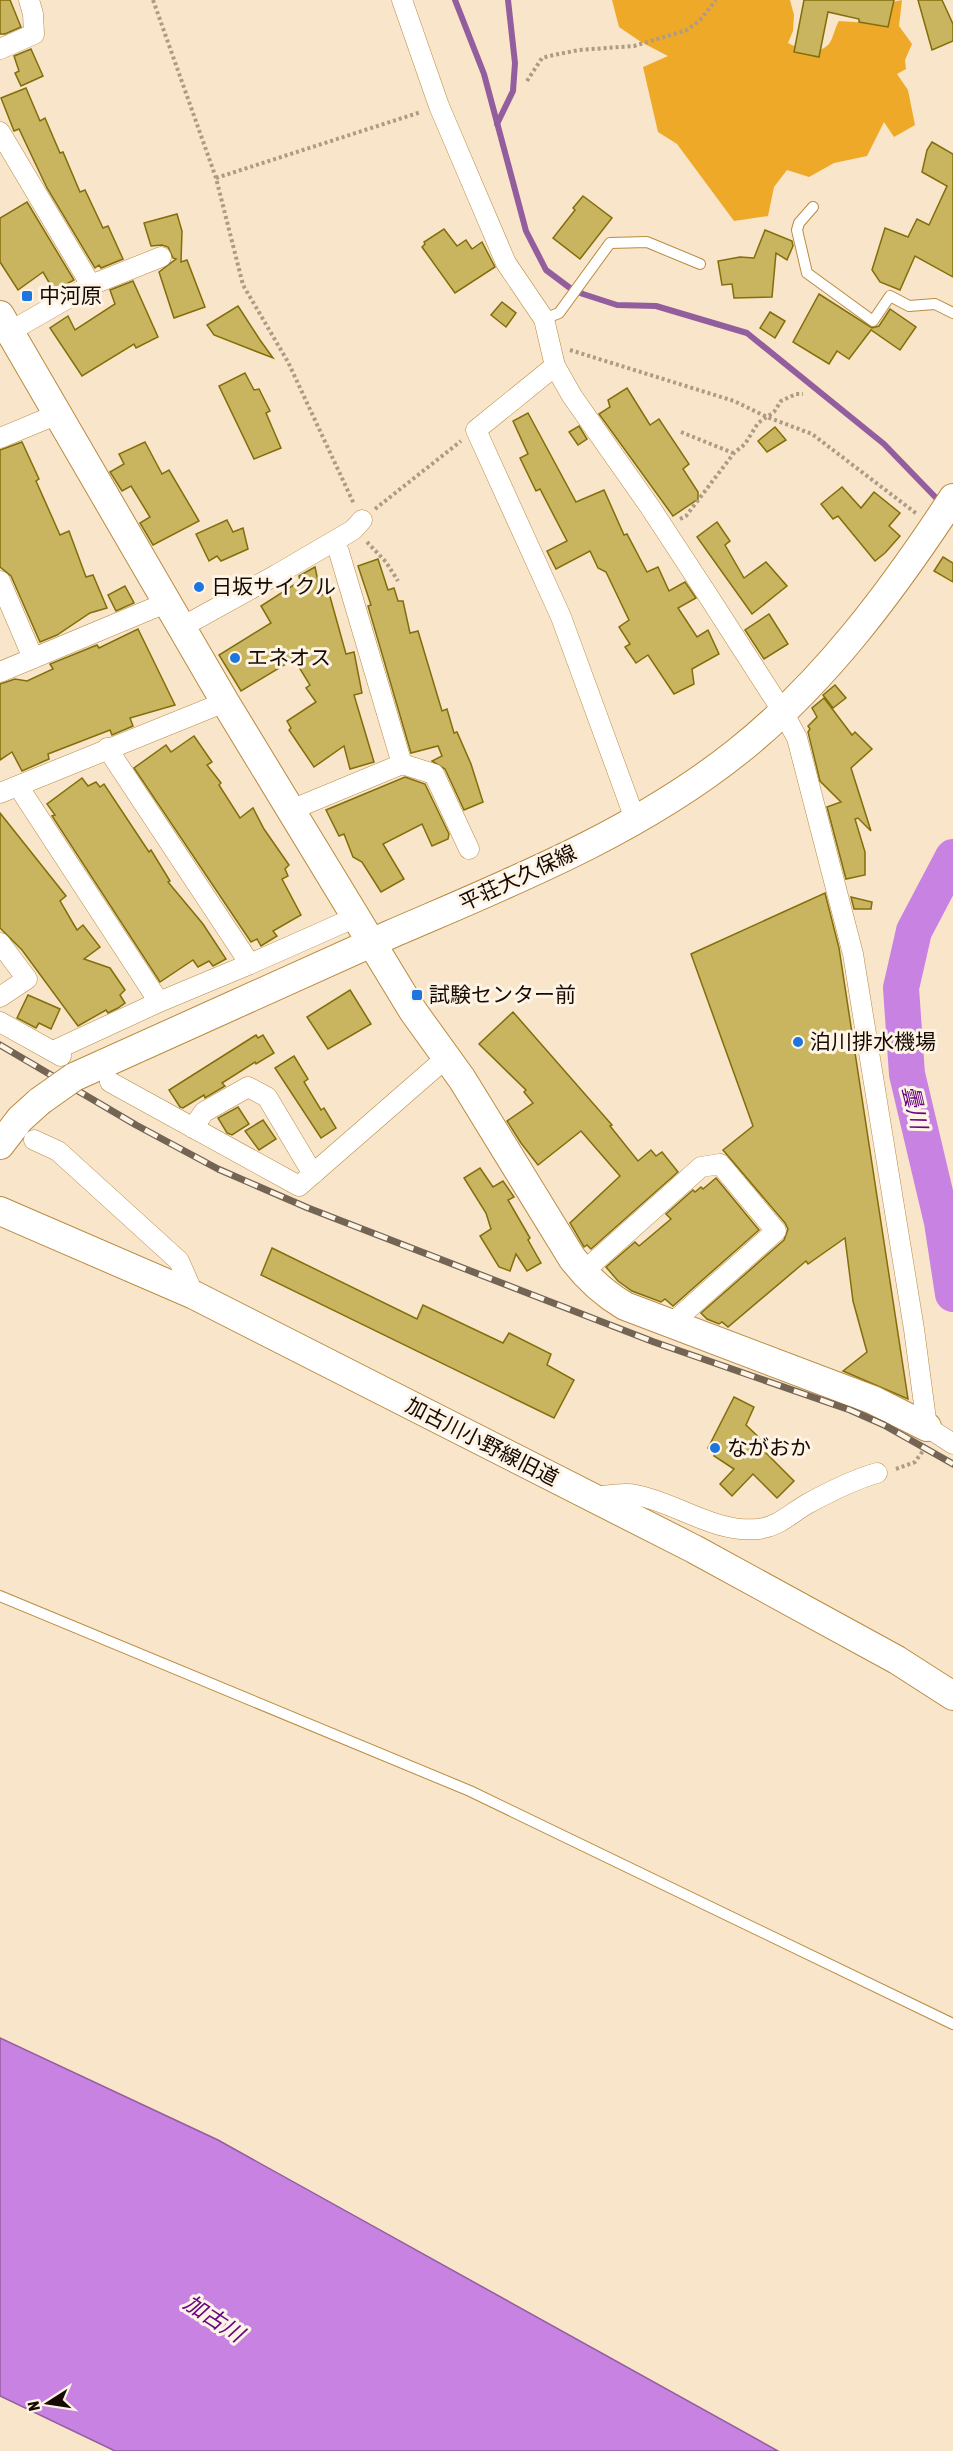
<svg xmlns="http://www.w3.org/2000/svg" width="953" height="2451" font-family="'Asap Condensed','Noto Sans JP',sans-serif">
<rect width="100%" height="100%" fill="#f9e5c9"/>
<path fill="#efa929" d="M612,0H790L794,15L793,31L788,43C800,49 816,57 829,44C833,39 835,27 839,21L883,24L888,3L902,0L899,26L912,44L905,60L906,69L897,74L908,90L915,125L894,137L884,122L867,156L834,163L809,177L787,170L774,187L768,216L734,221L677,144L658,132L643,67L668,56L641,42L619,27Z"/>
<polygon fill="#c882e2" stroke="#935e9e" stroke-width="1.5" points="0,2038 218,2140 778,2451 115,2451 0,2396"/>
<g fill="none" stroke-linecap="round" stroke-linejoin="round">
<g stroke="#935e9e" stroke-width="6">
<polyline points="455,0 484,74 526,231 546,270 570,288 583,294 617,305 656,306 747,333 884,444 941,503"/>
<polyline points="497,124 513,91 515,63 508,0"/>
</g>
<polyline stroke="#c882e2" stroke-width="36" points="953,857 914,931 901,988 907,1074 942,1222 953,1294"/>
</g>
<g fill="#c9b45f" stroke="#826e0a" stroke-width="1.5">
<polygon points="0,0 10,0 21,27 5,34 0,34"/>
<polygon points="804,0 894,0 888,27 859,22 859,19 828,12 819,57 794,52"/>
<polygon points="918,0 942,0 953,24 953,41 932,50"/>
<polygon points="31,49 43,76 21,86 15,73 19,71 14,56"/>
<polygon points="26,88 40,121 45,118 60,153 63,152 80,192 85,190 103,228 108,226 123,259 101,268 99,265 95,268 47,188 19,129 14,131 1,98"/>
<polygon points="932,142 953,154 953,277 915,256 900,290 880,282 872,270 885,228 908,237 917,219 929,225 947,186 922,172 927,150"/>
<polygon points="583,196 612,218 580,259 553,238 575,210 573,208"/>
<polygon points="27,202 74,280 54,291 43,272 18,290 0,262 0,218"/>
<polygon points="177,214 182,231 181,262 187,260 205,307 174,318 159,272 176,259 173,258 168,247 162,245 151,246 144,223"/>
<polygon points="444,229 457,246 466,240 472,249 482,242 495,267 455,293 422,247 425,244 424,242"/>
<polygon points="765,230 792,241 793,246 787,260 776,253 772,297 734,298 732,284 722,285 718,261 740,257 754,258"/>
<polygon points="133,281 158,337 136,348 134,344 82,376 50,328 68,316 75,330 115,304 110,290"/>
<polygon points="819,294 872,328 879,326 890,309 916,327 900,350 871,330 849,359 837,351 829,364 793,342"/>
<polygon points="502,302 516,313 506,327 491,315"/>
<polygon points="238,306 260,340 273,358 214,335 207,325"/>
<polygon points="770,312 785,321 775,338 760,328"/>
<polygon points="245,373 254,390 259,389 270,411 266,413 281,448 254,459 219,386"/>
<polygon points="627,388 650,425 659,419 689,464 683,469 698,492 698,499 673,516 599,414 610,407 608,400"/>
<polygon points="528,413 576,502 604,490 624,535 627,534 647,572 658,567 669,591 685,582 696,598 678,608 697,637 708,630 719,654 692,669 694,684 674,694 648,655 636,663 625,647 630,644 619,627 629,620 606,572 598,568 590,551 556,569 547,551 567,541 540,489 536,491 520,458 528,454 513,421"/>
<polygon points="579,426 587,439 578,445 569,432"/>
<polygon points="775,427 786,440 767,452 758,441"/>
<polygon points="22,442 39,479 36,481 60,535 69,531 86,577 93,575 107,608 90,613 57,635 40,642 11,576 0,567 0,450"/>
<polygon points="145,442 162,474 169,470 199,521 153,545 140,523 150,517 131,486 122,491 110,472 124,464 119,454"/>
<polygon points="842,487 861,508 874,492 900,513 889,526 900,536 885,553 875,561 838,516 833,519 821,504"/>
<polygon points="227,520 233,532 243,528 248,549 221,561 217,556 209,561 196,534"/>
<polygon points="717,522 730,541 725,545 744,578 766,562 787,586 752,614 697,537"/>
<polygon points="943,557 953,563 953,582 934,571"/>
<polygon points="378,559 388,590 394,588 398,601 403,601 410,633 418,631 442,711 447,709 454,733 457,732 471,764 483,802 464,810 445,769 432,761 442,756 438,746 411,753 368,606 371,605 358,566"/>
<polygon points="315,567 321,595 329,593 346,654 354,652 362,693 354,695 374,762 350,769 344,746 314,767 289,730 291,728 287,721 316,702 306,688 310,685 294,659 241,691 219,655 271,623 261,606 300,581 299,576"/>
<polygon points="125,586 134,603 116,611 108,595"/>
<polygon points="769,614 788,644 764,659 745,630"/>
<polygon points="138,629 175,705 130,718 133,726 112,735 110,730 48,754 49,759 22,771 12,752 0,760 0,684 15,679 27,681 53,669 50,664 97,645 99,648"/>
<polygon points="835,685 846,698 833,708 823,695"/>
<polygon points="824,698 852,735 855,732 872,749 851,768 871,831 858,818 855,819 865,852 865,875 846,879 827,807 841,802 820,781 808,732 810,729 808,726 817,717 812,708"/>
<polygon points="194,736 212,762 207,765 221,783 219,785 240,818 253,808 264,829 289,865 285,869 288,876 282,879 301,915 273,931 277,936 261,946 257,939 251,942 134,768 166,745 171,752"/>
<polygon points="405,777 425,784 449,834 448,839 432,846 422,824 383,844 404,879 381,892 362,862 353,857 344,834 339,836 326,810"/>
<polygon points="82,778 88,786 96,782 100,787 104,784 149,852 151,850 170,881 168,882 203,924 226,959 213,966 209,961 198,967 193,960 160,982 52,816 55,815 47,804"/>
<polygon points="0,813 66,896 60,901 77,930 83,925 100,947 84,959 110,968 125,990 120,995 125,1003 118,1008 108,1013 106,1010 78,1026 22,950 0,928"/>
<polygon points="825,893 839,948 908,1399 843,1371 867,1352 853,1301 845,1238 808,1264 806,1261 728,1327 722,1322 719,1324 707,1319 701,1313 784,1240 788,1229 785,1223 723,1150 753,1126 691,954"/>
<polygon points="851,897 872,902 871,909 854,909"/>
<polygon points="350,990 371,1024 328,1049 307,1017"/>
<polygon points="28,995 60,1009 51,1029 39,1023 36,1028 17,1018"/>
<polygon points="513,1012 612,1125 610,1126 638,1161 651,1150 656,1156 662,1152 678,1172 591,1249 587,1245 584,1247 570,1223 620,1176 581,1131 538,1165 521,1143 507,1121 533,1103 524,1092 526,1090 479,1044"/>
<polygon points="256,1035 258,1038 263,1035 274,1053 256,1064 255,1062 222,1083 225,1086 205,1098 204,1095 183,1108 180,1107 169,1090"/>
<polygon points="294,1056 308,1079 304,1082 321,1110 324,1108 336,1128 321,1138 275,1068"/>
<polygon points="238,1107 249,1124 232,1135 227,1133 218,1118"/>
<polygon points="263,1120 276,1139 259,1150 245,1131"/>
<polygon points="480,1168 493,1187 503,1181 514,1197 508,1200 530,1238 528,1240 541,1263 527,1271 516,1254 510,1271 499,1267 480,1236 491,1229 486,1213 464,1178"/>
<polygon points="716,1178 759,1230 673,1306 665,1299 661,1302 632,1291 618,1281 606,1267 635,1242 639,1246 671,1219 666,1214 693,1190 695,1192 701,1187 703,1189"/>
<polygon points="272,1248 417,1319 423,1305 503,1343 509,1333 551,1354 547,1365 574,1380 554,1418 261,1275"/>
<polygon points="734,1397 754,1407 746,1425 768,1446 764,1451 794,1481 777,1498 753,1474 732,1496 720,1484 734,1469 714,1456 715,1453 708,1448"/>
</g>
<g fill="none" stroke-linecap="round" stroke-linejoin="round">
<g stroke="#ba8b40" stroke-width="12">
<g id="lane">
<polyline points="813,207 799,223 797,230 807,273 873,321 890,296 909,306 935,304 953,313"/>
<polyline points="544,319 559,313 610,243 647,242 700,264"/>
<polyline points="0,1596 470,1791 953,2024"/>
</g>
</g>
<g stroke="#ba8b40" stroke-width="21">
<g id="street">
<polyline points="402,0 439,106 506,263 544,319 555,366 572,396 650,507 707,594 783,712 797,738 853,954 914,1329 927,1427 953,1444"/>
<polyline points="0,49 34,34 33,14 29,0"/>
<polyline points="0,132 91,285"/>
<polyline points="9,332 91,285 161,257"/>
<polyline points="555,366 476,430 561,617 635,819"/>
<polyline points="0,438 58,414"/>
<polyline points="0,581 33,658"/>
<polyline points="182,627 276,575 353,530 362,520"/>
<polyline points="0,672 168,602"/>
<polyline points="402,764 434,774 469,849"/>
<polyline points="18,786 159,1002"/>
<polyline points="0,793 225,702"/>
<polyline points="291,810 402,764 339,552"/>
<polyline points="0,943 27,979 0,997"/>
<polyline points="250,964 356,917"/>
<polyline points="0,1022 61,1056"/>
<polyline points="53,1051 159,1002 250,964 107,748"/>
<polyline points="110,1082 299,1186 446,1058"/>
<polyline points="193,1128 204,1112 248,1087 267,1097 313,1174"/>
<polyline points="34,1140 58,1151 179,1261 194,1295"/>
<polyline points="583,1272 701,1167 720,1164 776,1231 671,1324"/>
<path d="M594,1497C607,1496 623,1492 636,1495C677,1503 714,1533 758,1529C778,1527 790,1514 807,1504C829,1492 852,1480 877,1473"/>
</g>
</g>
<g stroke="#ba8b40" stroke-width="30">
<g id="secondary">
<path d="M0,315L225,702L413,1011L462,1079L572,1258C587,1278 603,1293 625,1306L873,1400L927,1427"/>
<path d="M74,1077C179,1030 284,982 389,935C509,883 634,834 737,752C824,683 892,591 953,498"/>
<polyline points="0,1145 20,1119 40,1101"/>
<polyline points="0,1211 194,1295 694,1549 897,1660 953,1696"/>
</g>
</g>
<g stroke="#ad9b85" stroke-width="4" stroke-dasharray="3 3" stroke-linecap="butt">
<polyline points="153,0 216,178 243,285 288,362 354,504"/>
<polyline points="527,81 542,58 549,56 579,50 634,46 687,30 700,20 716,0"/>
<polyline points="216,178 421,112"/>
<polyline points="570,350 734,401 767,417 812,434 917,514"/>
<polyline points="681,432 733,453"/>
<polyline points="375,509 461,441"/>
<polyline points="680,519 686,516 734,453 745,444 758,423 774,412 781,401 796,394 803,394"/>
<polyline points="367,542 386,562 398,581"/>
<polyline points="896,1469 915,1462 925,1448"/>
</g>
<use href="#lane" stroke="#fff" stroke-width="10"/>
<use href="#street" stroke="#fff" stroke-width="20"/>
<use href="#secondary" stroke="#fff" stroke-width="28"/>
<g stroke="#746453" stroke-width="7">
<polyline id="rail" points="0,1045 136,1125 218,1169 308,1208 654,1342 850,1410 884,1425 953,1464"/>
</g>
<use href="#rail" stroke="#fef4e6" stroke-width="4.5" stroke-dasharray="14" stroke-linecap="butt"/>
<g stroke="#ba8b40" stroke-width="30" stroke-linecap="butt">
<polyline id="secondary-bridge" points="40,1101 74,1077"/>
</g>
<use href="#secondary-bridge" stroke="#fff" stroke-width="28"/>
</g>
<g fill="#1d75df" stroke="#fef4e6" stroke-width="2">
<rect x="21" y="290" width="12" height="12" rx="3"/>
<circle cx="199" cy="587" r="6"/>
<circle cx="235" cy="658" r="6"/>
<rect x="411" y="989" width="12" height="12" rx="3"/>
<circle cx="798" cy="1042" r="6"/>
<circle cx="715" cy="1448" r="6"/>
</g>
<g text-anchor="middle" stroke-width="6" stroke-linejoin="round" paint-order="stroke">
<g font-size="21" fill="#170a00" stroke="#fef4e6" text-anchor="start">
<text x="39" y="303">中河原</text>
<text x="211" y="594">日坂サイクル</text>
<text x="247" y="665">エネオス</text>
<text x="429" y="1002">試験センター前</text>
<text x="810" y="1049">泊川排水機場</text>
<text x="727" y="1455">ながおか</text>
</g>
<g font-size="21" fill="#170a00" stroke="#fef4e6">
<text transform="translate(518 878) rotate(-25)" y="7">平荘大久保線</text>
<text transform="translate(482 1442) rotate(27)" y="7">加古川小野線旧道</text>
</g>
<g font-size="22" font-style="italic" fill="#680683" stroke="#fef4e6">
<text transform="translate(915 1107) rotate(77)" y="8">曇川</text>
<text transform="translate(214 2318) rotate(33)" y="8">加古川</text>
</g>
</g>
<g transform="translate(48 2403) rotate(258)" stroke="#fef4e6" stroke-width="4.5" paint-order="stroke">
<path d="M0-4.5L10 22L0 15L-10 22Z" fill="#170a00"/>
<text y="-9" font-size="16" font-weight="bold" text-anchor="middle" fill="#170a00">N</text>
</g>
</svg>
